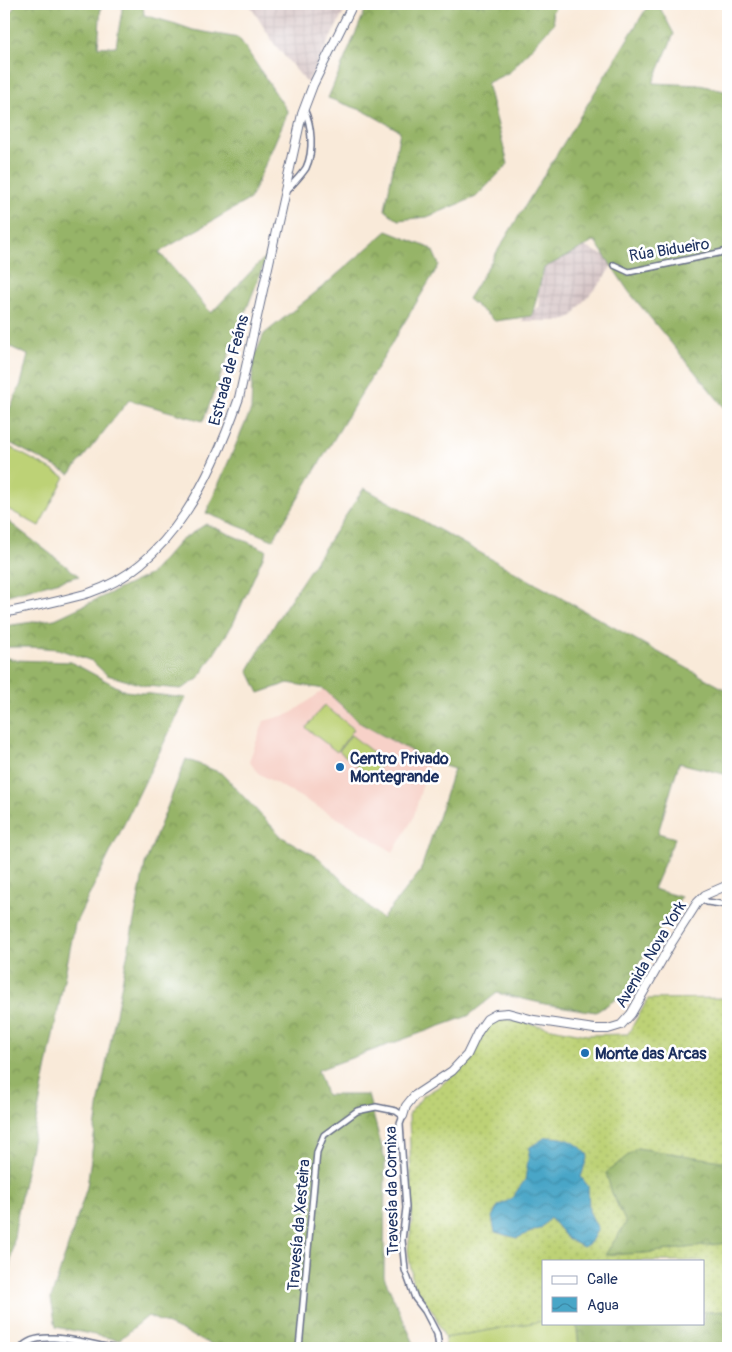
<svg xmlns="http://www.w3.org/2000/svg" width="732" height="1352" font-family="Pangolin,sans-serif">
<defs>
<pattern id="industrial-grid" width="8" height="8" patternUnits="userSpaceOnUse" patternTransform="scale(1.25)"><rect width="8" height="8" fill="#d2bfc0"/><path d="M0 4h8M4 0v8" fill="none" stroke="#b4a4a7"/></pattern>
<pattern id="grass-dots" width="8" height="8" patternUnits="userSpaceOnUse" patternTransform="scale(1.25)"><rect width="8" height="8" fill="#bdd276"/><path d="M2 2h.1M6 6h.1" fill="none" stroke="#a2b568" stroke-width="1.8" stroke-linecap="round"/></pattern>
<pattern id="forest-crowns" width="20" height="18" patternUnits="userSpaceOnUse" patternTransform="scale(1.25)"><rect width="20" height="18" fill="#96b467"/><path d="M2 6a3 3 0 1 1 6 0M12 15a3 3 0 1 1 6 0" fill="none" stroke="#7a9358"/></pattern>
<pattern id="water-waves" width="16" height="10" patternUnits="userSpaceOnUse" patternTransform="scale(1.25)"><rect width="16" height="10" fill="#48a6c7"/><path d="M0 5q4-4 8 0t8 0" fill="none" stroke="#3b88a5"/></pattern>
</defs>
<rect width="100%" height="100%" fill="#fff"/>
<filter id="ink" filterUnits="userSpaceOnUse"><feTurbulence type="fractalNoise" baseFrequency=".02" numOctaves="2"/><feDisplacementMap in="SourceGraphic" scale="10" xChannelSelector="R" yChannelSelector="G"/><feConvolveMatrix kernelMatrix="1 2 1 2 8 2 1 2 1" color-interpolation-filters="sRGB"/></filter>
<filter id="wash" filterUnits="userSpaceOnUse"><feTurbulence type="fractalNoise" baseFrequency=".0096" numOctaves="4" result="noise"/><feDisplacementMap in="SourceGraphic" scale="20" xChannelSelector="R" yChannelSelector="G"/><feGaussianBlur stdDeviation="1.12" result="paint"/><feColorMatrix in="noise" values="0 0 0 0 0 0 0 0 0 0 0 0 0 0 0 0 0 1.4 0 .05"/><feComposite in="paint" operator="in"/></filter>
<g filter="url(#wash)">
<rect width="100%" height="100%" fill="#f9ead9"/>
<polygon fill="#f7d1c8" points="325,689 360,723 429,761 413,819 393,852 355,828 258,773 249,761 264,721 290,714"/>
<g fill="url(#industrial-grid)">
<polygon points="249,4 348,4 307,83 275,45"/>
<polygon points="583,246 615,260 602,281 582,303 573,316 561,321 521,321 540,306 536,273"/>
</g>
<polygon fill="url(#grass-dots)" stroke="#6c806a" points="728,998 728,1311 703,1312 703,1261 543,1261 543,1321 445,1338 434,1313 413,1284 408,1250 412,1218 409,1114 423,1096 440,1086 468,1062 490,1022 501,1018 587,1035 628,1034 648,999"/>
<g fill="url(#forest-crowns)" stroke="#587262">
<polygon points="16,4 101,4 98,47 116,46 123,4 143,4 144,15 176,24 193,30 239,38 288,112 250,199 159,252 211,313 268,254 203,421 129,400 70,474 4,440 4,421 21,384 28,355 4,344 4,23"/>
<polygon points="368,4 558,4 552,12 554,23 510,72 487,83 508,164 476,197 427,217 398,220 385,210 400,131 364,111 328,98"/>
<polygon points="649,4 658,4 674,34 653,83 700,85 728,92 728,412 629,292 595,241 544,268 532,316 495,321 468,299"/>
<polygon points="387,231 432,249 439,265 273,540 206,513 251,410 253,360 264,334 326,284"/>
<polygon points="364,488 728,691 728,739 725,743 728,744 728,775 679,763 658,833 675,838 653,889 681,897 638,965 632,989 596,1012 545,1004 497,993 468,1016 318,1070 326,1095 368,1095 385,1160 384,1277 416,1348 220,1348 148,1316 119,1340 56,1327 51,1299 87,1187 99,1101 145,864 186,759 221,773 282,837 319,858 382,919 420,872 454,769 429,761 360,723 324,689 288,683 259,693 248,670 282,612"/>
<polygon points="4,518 79,576 4,596"/>
<polygon points="206,524 266,550 233,624 198,679 181,689 146,686 107,675 92,661 58,649 31,647 4,647 4,626 55,619 151,574 180,541"/>
<polygon points="4,657 15,660 71,662 125,691 186,698 75,924 17,1217 4,1310"/>
<polygon points="637,1148 728,1162 728,1243 645,1253 605,1255 626,1223 612,1193 606,1173"/>
<polygon points="728,1311 728,1348 590,1348 588,1345 579,1346 576,1323 703,1323 703,1312"/>
</g>
<g fill="#bdd276" stroke="#6c806a">
<polygon points="4,444 65,477 39,526 4,507"/>
<polygon points="324,705 354,729 337,752 306,728"/>
<polygon points="351,735 384,761 371,777 339,751"/>
<polygon points="543,1321 543,1323 576,1323 579,1348 446,1348 445,1338"/>
</g>
<path fill="url(#water-waves)" stroke="#326a92" d="M546,1137C566,1137 575,1140 588,1155L581,1177L588,1186L589,1211L598,1229L590,1243L583,1247L568,1239L550,1218L541,1228L517,1238L495,1232L492,1217L498,1206L511,1199L525,1180L530,1147Z"/>
</g>
<g filter="url(#ink)">
<g fill="none" stroke-linecap="round" stroke-linejoin="round">
<g stroke="#697089" stroke-width="8">
<g id="street">
<path d="M285,192C292,185 300,177 306,168C314,151 312,125 304,109"/>
<polyline points="614,265 629,272 728,251"/>
<polyline points="702,898 707,902 728,905"/>
<path d="M22,1348C35,1327 92,1345 113,1348"/>
<polyline points="299,1348 317,1152 324,1135 357,1111 376,1107 396,1111 403,1116 400,1124 406,1208 402,1240 405,1270 415,1298 425,1311 437,1334 439,1348"/>
</g>
</g>
<g stroke="#697089" stroke-width="10">
<g id="secondary">
<path d="M4,613C32,607 61,601 89,593C171,566 213,473 239,398L302,114L313,85L353,4"/>
<polyline points="403,1116 406,1106 414,1096 452,1071 467,1055 478,1032 487,1019 496,1014 508,1013 534,1020 594,1029 608,1029 621,1025 631,1014 672,942 697,903 705,895 728,885"/>
</g>
</g>
<use href="#street" stroke="#fff" stroke-width="5"/>
<use href="#secondary" stroke="#fff" stroke-width="8"/>
</g>
</g>
<g fill="#1f6fb2" stroke="#fff" stroke-width="2">
<circle cx="340" cy="767" r="5"/>
<circle cx="585" cy="1053" r="5"/>
</g>
<g text-anchor="middle" stroke-width="5" stroke-linejoin="round" paint-order="stroke">
<g font-size="16" fill="#1b2f5e" stroke="#fff">
<text transform="translate(669 249) rotate(-9)" y="6">Rúa Bidueiro</text>
<text transform="translate(228 370) rotate(-75)" y="6">Estrada de Feáns</text>
<text transform="translate(650 954) rotate(-59)" y="6">Avenida Nova York</text>
<text transform="translate(391 1191) rotate(-91)" y="6">Travesía da Cornixa</text>
<text transform="translate(298 1225) rotate(-85)" y="6">Travesía da Xesteira</text>
</g>
<g font-size="16" font-weight="bold" fill="#1b2f5e" stroke="#fff" text-anchor="start">
<text x="350" y="764">Centro Privado<tspan x="350" dy="18">Montegrande</tspan></text>
<text x="595" y="1059">Monte das Arcas</text>
</g>
</g>
<rect width="732" height="1352" fill="none" stroke="#fff" stroke-width="20"/>
<rect x="542" y="1260" width="162" height="65" fill="#ffffff" stroke="#a4acbf"/>
<rect x="552" y="1276" width="25" height="8" fill="#ffffff" stroke="#a4acbf"/>
<text x="587" y="1284" font-size="15" fill="#1b2f5e">Calle</text>
<rect x="552" y="1297" width="25" height="15" fill="url(#water-waves)" stroke="#a4acbf"/>
<text x="587" y="1310" font-size="15" fill="#1b2f5e">Agua</text>
</svg>
